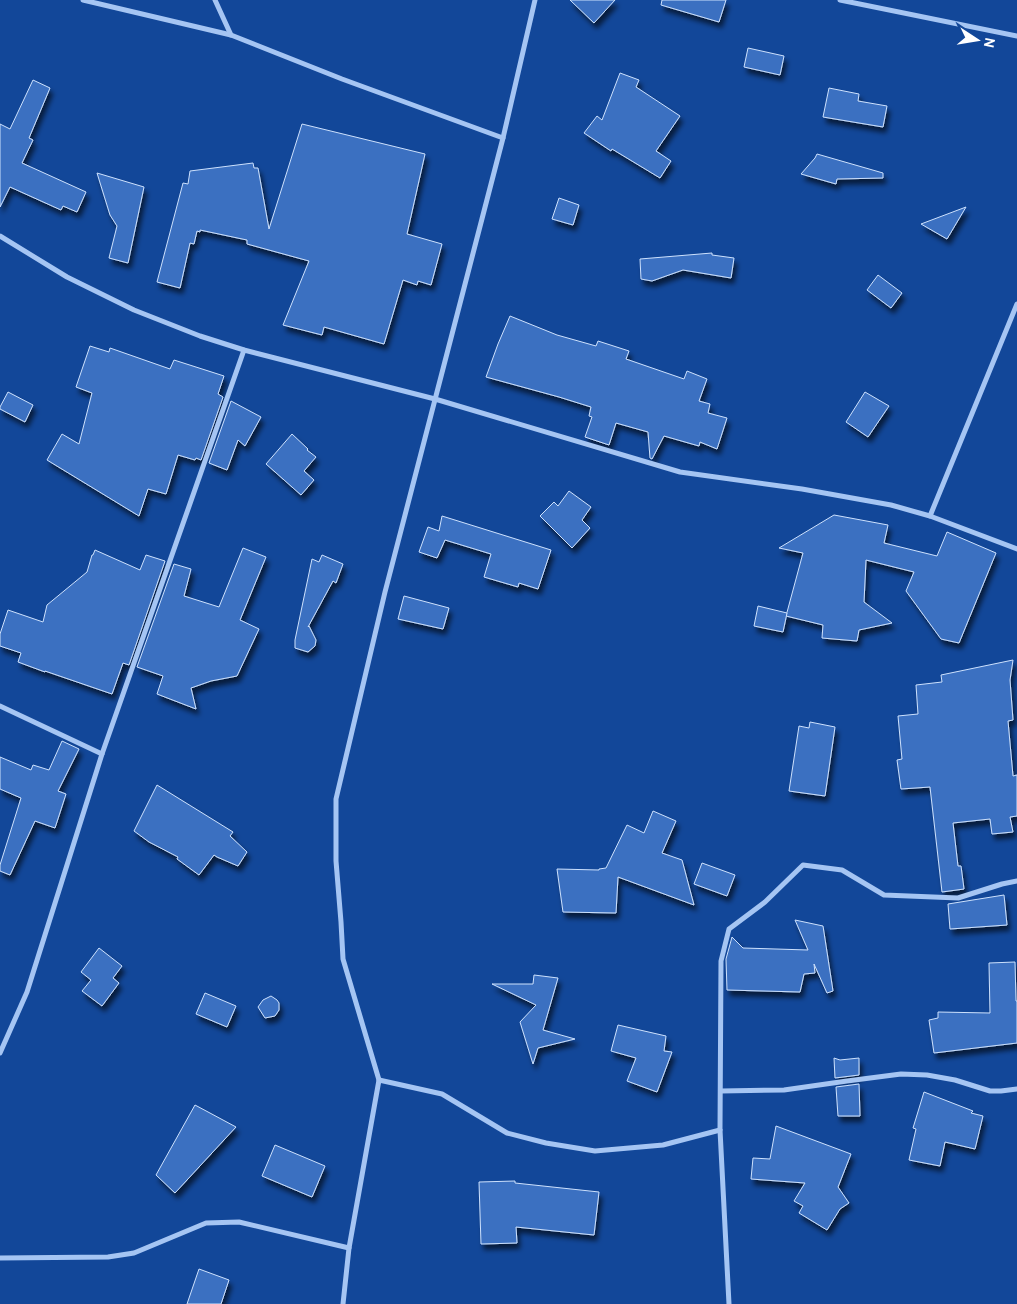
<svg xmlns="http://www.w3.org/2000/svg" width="1017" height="1304" font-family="Overpass,sans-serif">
<defs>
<filter id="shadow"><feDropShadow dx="3" dy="5.5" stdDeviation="2.5" flood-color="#0009"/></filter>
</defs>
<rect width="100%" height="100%" fill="#124799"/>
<g fill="#3b70c1" stroke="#cde1fd" filter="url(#shadow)">
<polygon points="570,0 615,0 594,23"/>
<polygon points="662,0 726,0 719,22 661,5"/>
<polygon points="748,48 784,56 780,75 744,67"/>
<polygon points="620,73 639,80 636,87 680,116 656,151 671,161 660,178 612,149 611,151 584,133 597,116 602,120"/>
<polygon points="33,80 50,88 29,138 33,140 22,163 86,192 77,212 63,206 61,210 10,187 0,207 0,124 10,129"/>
<polygon points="829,88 859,94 858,101 887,106 883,127 823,117"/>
<polygon points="302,124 425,154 407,234 442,244 431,285 418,281 417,285 403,280 384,344 324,327 322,335 283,325 309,261 247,244 247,240 200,230 200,232 197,231 194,244 190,243 180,288 157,282 183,183 188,184 190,171 253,163 254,168 258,168 269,229"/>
<polygon points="817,154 883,173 883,178 837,179 836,184 801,174 815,158"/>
<polygon points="97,173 144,187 128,263 109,258 117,226 110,215"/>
<polygon points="559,198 579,205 573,225 552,219"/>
<polygon points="966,207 947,239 921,224"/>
<polygon points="712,253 712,255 734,258 731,278 683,270 652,281 641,279 640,259"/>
<polygon points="878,275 902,293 891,308 867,290"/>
<polygon points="510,316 557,335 596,346 598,341 629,351 626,359 684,379 687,371 707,379 699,401 710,404 708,413 727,418 717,449 700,442 699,446 664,436 652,459 650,458 648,432 616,423 609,445 585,437 592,417 589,416 591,407 559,397 486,377 498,344"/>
<polygon points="90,346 109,352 110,348 170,369 174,360 224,376 218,394 223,397 201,460 196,458 195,460 178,455 166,494 148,489 139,516 47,460 62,434 79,444 92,393 76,387"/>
<polygon points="8,392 33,405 25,422 0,409 0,407"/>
<polygon points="865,392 889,406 868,437 846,422"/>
<polygon points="231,401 261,417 245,446 238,440 227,470 209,463"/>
<polygon points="292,434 308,449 307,450 316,457 304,471 314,480 301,495 266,464"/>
<polygon points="569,491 591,507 582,520 590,528 572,548 540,516 554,502 558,506"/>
<polygon points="834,515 888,525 884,543 937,556 947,532 996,553 959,643 941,639 906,591 914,572 866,560 864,602 892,623 859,630 857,641 822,638 823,625 786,616 803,553 779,548"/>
<polygon points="442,516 551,550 538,589 519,583 518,587 484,577 491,554 445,540 437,558 419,552 428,527 439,531"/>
<polygon points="243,548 266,557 240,620 259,629 237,676 211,681 191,688 196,709 157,694 163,676 137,667 174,564 191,569 184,596 219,607"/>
<polygon points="95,550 140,570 146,555 165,561 129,665 123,663 112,694 45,671 45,672 18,662 21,653 0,646 0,634 8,610 43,622 47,605 87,572 92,555 93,555"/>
<polygon points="322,555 343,564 336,583 333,581 308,627 309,626 316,640 315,646 308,652 295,648 295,640 312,559 319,562"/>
<polygon points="404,596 449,608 443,629 398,619"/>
<polygon points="758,606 787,613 783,632 754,626"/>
<polygon points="1013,660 1010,680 1013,720 1008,721 1013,776 1017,775 1017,816 1010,817 1013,832 992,834 990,819 953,823 958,866 961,866 964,889 942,892 930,787 901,789 897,760 902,759 898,716 918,714 916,685 942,682 941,675"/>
<polygon points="810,722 835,727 825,796 789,791 799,726 809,728"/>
<polygon points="62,741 79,749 58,791 66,794 55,828 35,821 10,875 0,871 0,865 21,798 0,789 0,757 31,770 33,765 49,770"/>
<polygon points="157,785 233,832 230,836 247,852 238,866 217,857 214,855 199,875 177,859 178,857 149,842 134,831"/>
<polygon points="653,811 676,821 662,853 682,860 694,905 618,877 616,913 563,912 557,869 599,870 599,869 606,868 627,825 644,833"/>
<polygon points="702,863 735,875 727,896 694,884"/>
<polygon points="1004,895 1007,925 950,929 948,904"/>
<polygon points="795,920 823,926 833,991 827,993 814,964 815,973 804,974 800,992 727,990 726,959 732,937 743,948 808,950"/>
<polygon points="99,948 122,966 113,978 119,983 102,1006 82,991 91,980 81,972"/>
<polygon points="1015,962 1016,1001 1017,1001 1017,1043 934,1053 929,1020 938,1018 938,1012 990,1013 989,963"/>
<polygon points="534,975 558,978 543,1030 575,1039 538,1048 533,1064 520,1022 536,1005 492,984 533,984"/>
<polygon points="205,993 236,1006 227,1027 196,1014"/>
<polygon points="271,996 277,1000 279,1003 279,1010 275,1016 265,1018 258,1007 263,1000"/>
<polygon points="618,1025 666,1036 664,1051 672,1052 657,1092 627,1081 636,1058 611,1051"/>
<polygon points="834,1058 840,1060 859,1058 859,1075 835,1078"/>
<polygon points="859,1084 860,1116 838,1116 836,1087"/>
<polygon points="924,1092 973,1111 971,1113 983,1116 975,1149 945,1142 940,1166 909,1160 916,1129 913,1128"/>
<polygon points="195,1105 236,1127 175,1193 156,1175"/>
<polygon points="776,1126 851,1154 838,1187 849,1203 840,1209 827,1230 799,1213 803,1206 794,1201 805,1183 751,1179 753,1158 770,1159"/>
<polygon points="275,1145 325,1166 312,1197 262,1176"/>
<polygon points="515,1181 515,1183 599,1192 594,1235 516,1227 517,1243 481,1244 479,1182"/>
<polygon points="199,1269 229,1280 221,1304 187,1304"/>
</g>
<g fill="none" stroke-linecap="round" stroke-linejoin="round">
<g stroke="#a5c5f3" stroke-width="5">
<polyline points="83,0 231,35 342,79 503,138"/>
<polyline points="215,0 231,35"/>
<polyline points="840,0 1017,36"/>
<polyline points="0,236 67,277 134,310 200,336 244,350 435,399 680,472 802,489 891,505 930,516 1017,549"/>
<polyline points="930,516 1017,304"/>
<polyline points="0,706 102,754"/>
<polyline points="0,1053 27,992 102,754 244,350"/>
<polyline points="379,1080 442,1094 507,1133 546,1143 595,1151 663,1145 720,1130"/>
<polyline points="721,1091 784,1090 847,1081 901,1074 927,1075 955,1080 990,1091 1001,1091 1017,1089"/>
<polyline points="0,1258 108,1257 134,1253 206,1223 239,1222 349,1248"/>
<polyline points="343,1304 349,1248 379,1080 343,959 341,922 336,861 336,799 385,592 503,138 535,0"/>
<polyline points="729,1304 720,1130 721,961 729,929 765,902 803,865 842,870 884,895 958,898 1002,884 1017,881"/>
</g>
</g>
<g transform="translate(977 40) rotate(102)" stroke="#124799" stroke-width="4" paint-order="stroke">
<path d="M0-4L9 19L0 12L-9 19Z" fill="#ffffff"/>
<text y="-8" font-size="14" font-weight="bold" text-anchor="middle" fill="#ffffff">N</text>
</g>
</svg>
